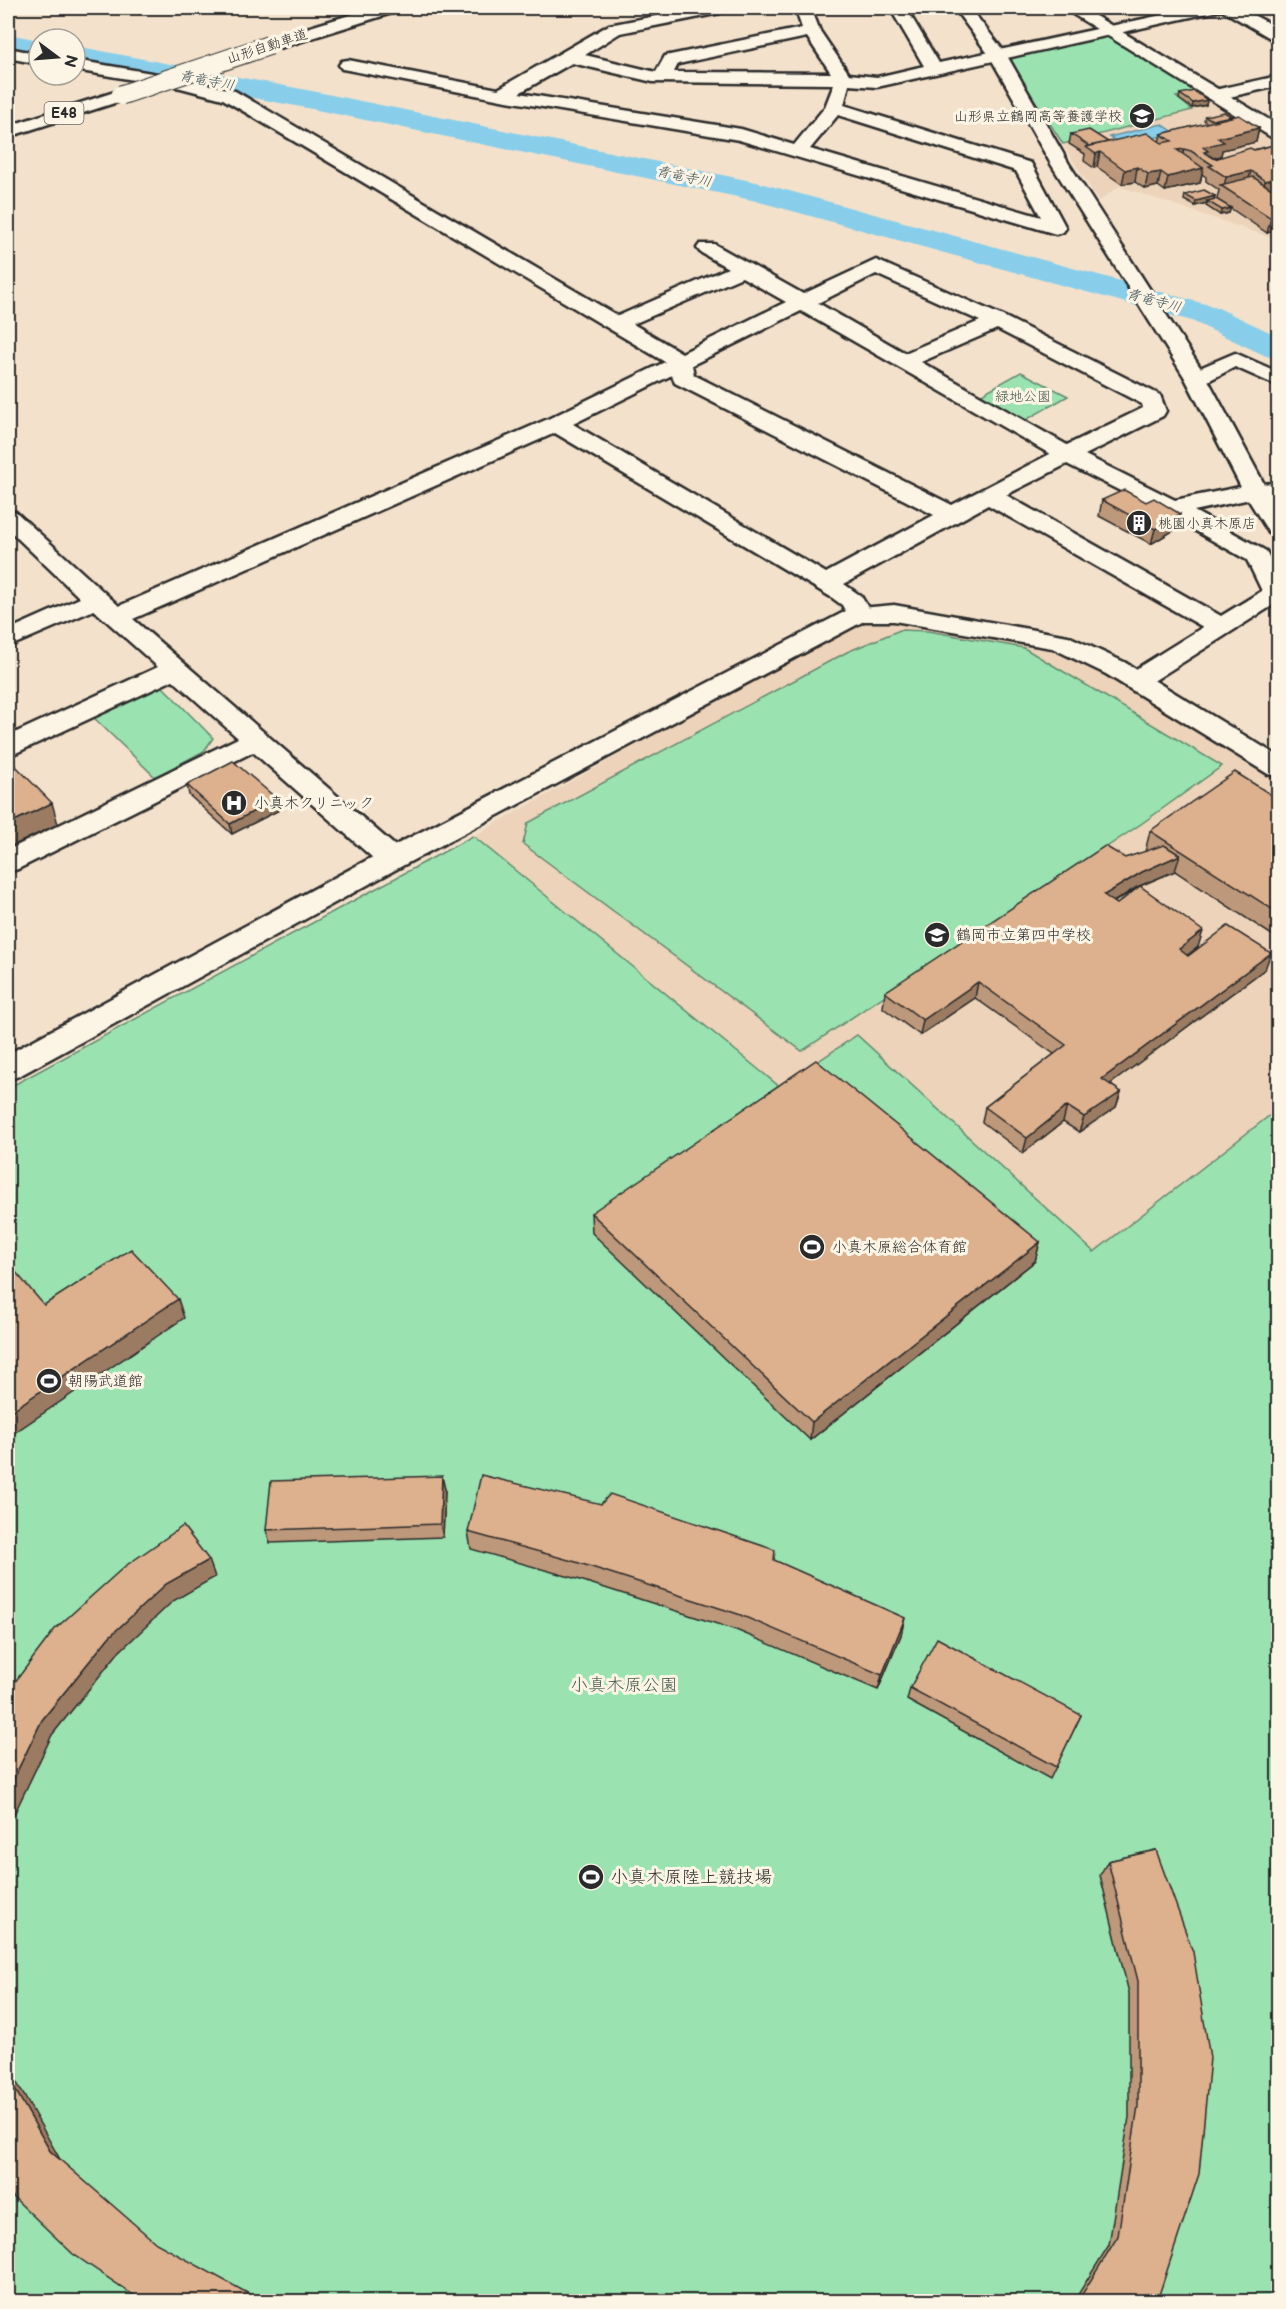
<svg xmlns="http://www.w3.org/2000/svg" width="1286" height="2309" font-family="'Balsamiq Sans','Klee One',sans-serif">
<rect width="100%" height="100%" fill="#f3e1cb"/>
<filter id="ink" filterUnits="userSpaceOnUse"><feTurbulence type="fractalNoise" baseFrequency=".0167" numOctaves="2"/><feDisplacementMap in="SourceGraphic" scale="12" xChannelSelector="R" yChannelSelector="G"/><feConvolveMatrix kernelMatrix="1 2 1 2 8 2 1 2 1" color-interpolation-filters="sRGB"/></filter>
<g filter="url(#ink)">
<g fill="#ecd3b9">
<polygon points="1108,35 1278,139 1278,240 1119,186 1099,201 1007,57"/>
<polygon points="876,621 895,621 1041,643 1065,651 1278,778 1278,1109 1094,1253 857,1036 781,1087 473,836 845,629"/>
</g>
<g fill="#9ae3b1" stroke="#62876e" stroke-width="1.5">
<polygon points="1108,35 1201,92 1176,97 1192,110 1063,144 1007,57"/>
<polygon points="1021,372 1068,396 1024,421 978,396"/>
<polygon points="900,630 928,631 1024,648 1222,766 1141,824 802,1051 523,844 528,823 847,652"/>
<polygon points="149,686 163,687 213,738 204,751 155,777 91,715"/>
<polygon points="473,836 780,1087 857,1035 1094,1252 1278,1109 1278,2301 8,2302 8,1088"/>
</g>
<polygon fill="#88ceea" stroke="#638d9e" stroke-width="1.5" points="1162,124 1175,133 1122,145 1109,137"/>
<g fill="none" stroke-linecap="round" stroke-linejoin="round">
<g fill="#88ceea" fill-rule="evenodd">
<polygon points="8,34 39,40 39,56 8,50"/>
<polygon points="75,46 312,91 756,182 1216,307 1278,336 1278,359 1266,356 1192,321 752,200 312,109 75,64"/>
</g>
<g stroke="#2b2b2b" stroke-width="5">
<g id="minor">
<path d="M697,8H728L720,13L620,33L585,55L656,72L665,56L802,28L795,8H811L820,31L849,74L877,77L924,66L890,8H906L939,63L1194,8H1240L1278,28V40L1272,39L1222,10L877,87L849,85L844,105L1031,163L1066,228L1063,232L1056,234L739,140L501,100L348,70L342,69L339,65L342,61L348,60L498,89L609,25ZM807,37L831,73L674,72L678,64ZM572,63L653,82L834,84L825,107L794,145L741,129L519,93ZM838,115L1016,171L1041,217L810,149Z"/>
<polygon points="8,48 39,54 39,64 8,58"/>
<path d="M75,60L181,78L235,91L618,316L728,268L700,252L697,248L700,244H714L803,294L876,260L1005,317L1160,395L1166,411L1163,416L1085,455L1175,500L1255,484L1278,483V497L1255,498L1194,511L1266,551L1278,574V602L1144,687L1135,689L1126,687L1122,681L1126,675L1203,627L988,505L844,584L861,596L872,614L868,619L859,622L850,619L842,605L831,597L555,433L133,619L402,852L406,859L402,866L392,869L382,866L253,752L18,869L8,872V850L238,738L173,680L18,752L8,755V736L158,667L94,610L8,647V630L80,598L8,529V510L16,512L119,606L548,419L665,362L223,99L181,88L75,70ZM876,274L980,321L905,353L818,303ZM742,277L786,302L682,353L633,324ZM801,311L1050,454L952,505L694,375L692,365ZM997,329L1142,404L1143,408L1067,445L921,362ZM672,375L675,383L934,515L826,573L573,424ZM1067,464L1164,513L1247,560L1262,591L1221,616L1006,495Z"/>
<polygon points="1278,76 1278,86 1216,100 1210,99 1207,95 1210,91"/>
<polygon points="1235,353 1278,372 1278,386 1235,367 1204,383 1196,385 1188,383 1185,378 1188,373"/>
</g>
</g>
<g stroke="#2b2b2b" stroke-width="5">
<g id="tertiary">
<polygon points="954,8 970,8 1006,54 1069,164 1207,378 1278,510 1278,535 1269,533 1266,528 1243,491 1185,378 1051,164 989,55"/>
<polygon points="1063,8 1082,8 1278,125 1278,138 1271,137"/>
<polygon points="894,605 1068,636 1124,662 1278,756 1278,777 1268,774 1106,674 1052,648 894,621 864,621 402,866 19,1076 8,1080 8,1054 382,852 850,609"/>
</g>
</g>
<g stroke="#2b2b2b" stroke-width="5">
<g id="motorway">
<polygon points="373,8 397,8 395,12 276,49 264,49 261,45 264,41"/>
<polygon points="121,90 127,91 130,95 127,99 8,137 8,126"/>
</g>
</g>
<use href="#minor" fill="#fcf5e5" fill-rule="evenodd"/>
<use href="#tertiary" fill="#fcf5e5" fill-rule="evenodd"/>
<use href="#motorway" fill="#fcf5e5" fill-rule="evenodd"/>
<g stroke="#2b2b2b" stroke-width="21" stroke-linecap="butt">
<polyline id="motorway-bridge" points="121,95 270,45"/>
</g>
<use href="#motorway-bridge" stroke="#fcf5e5" stroke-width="19"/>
</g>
<g fill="#be987a" stroke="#2b2b2b" stroke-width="1.5" fill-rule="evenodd">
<polygon points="1180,94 1207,100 1206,105 1192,108 1179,99"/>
<polygon points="1205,116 1231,116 1230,117 1259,128 1256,142 1222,150 1221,156 1214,158 1215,159 1278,144 1278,191 1276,192 1278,193 1278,231 1276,230 1267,233 1230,208 1229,213 1220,215 1206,206 1207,203 1195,206 1184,200 1185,195 1215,196 1214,199 1217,199 1219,190 1206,181 1206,177 1202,174 1200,183 1165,191 1158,186 1145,189 1135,182 1122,184 1097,167 1094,168 1084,161 1085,154 1069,144 1071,134 1108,142 1159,142 1161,134 1207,123 1204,120"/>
<polygon points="1102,500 1146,502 1180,514 1176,529 1151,544 1099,516"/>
<polygon points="187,785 279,810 232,834 189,795"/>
<path d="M1278,799V939L1175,871L1140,886L1198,947L1187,955L1265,969L1110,1084L1121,1092L1116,1107L1079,1132L1063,1122L1023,1153L982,1122L985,1107L1054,1054L975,998L920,1035L883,1008L885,992L1125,858L1145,852L1150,831ZM1139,887L1117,904L1114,902Z"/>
<polygon points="591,1213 1040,1242 1035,1261 810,1440 592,1233"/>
<polygon points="445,1489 443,1537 270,1543 266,1530"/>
<polygon points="468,1532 774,1560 901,1635 878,1690 736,1630 577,1579 471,1549"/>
<polygon points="910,1688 1081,1715 1050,1779 907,1700"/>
<polygon points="1156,1850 1157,2301 1074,2301 1109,2245 1129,2117 1129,1993 1100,1875 1108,1861"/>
</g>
<g fill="#9b7c63" stroke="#2b2b2b" stroke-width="1.5">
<polygon points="1207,100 1206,105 1192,108 1193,103"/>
<polygon points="1259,128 1256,142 1222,150 1221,156 1206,160 1203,147 1218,138"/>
<polygon points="1184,149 1181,163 1177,150"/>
<polygon points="1100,152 1097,167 1094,168 1096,154"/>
<polygon points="1137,167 1135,182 1122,184 1125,170"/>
<polygon points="1203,168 1200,183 1165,191 1168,177"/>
<polygon points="1251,171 1247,186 1224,187 1226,177"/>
<polygon points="1161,172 1158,186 1145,189 1148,174"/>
<polygon points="1278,177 1278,191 1262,195 1265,181"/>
<polygon points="1215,196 1213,201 1207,201 1207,203 1195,206 1196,201"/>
<polygon points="1231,208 1229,213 1220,215 1222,210"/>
<polygon points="1278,216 1278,221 1276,230 1267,233 1271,218"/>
<polygon points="1180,514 1176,529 1151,544 1155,529"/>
<polygon points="277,799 279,810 232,834 230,824"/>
<polygon points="52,803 58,824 8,848 8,824"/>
<polygon points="1180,855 1175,871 1137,887 1099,911 1104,895 1142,872"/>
<polygon points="1203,931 1198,947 1174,965 1179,949"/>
<polygon points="1271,953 1265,969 1097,1094 1102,1079"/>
<polygon points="978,982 975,998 920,1035 923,1020"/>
<polygon points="1121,1092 1116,1107 1079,1132 1084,1117"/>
<polygon points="1067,1106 1063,1122 1023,1153 1027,1138"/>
<polygon points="1040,1242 1035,1261 810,1440 812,1422"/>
<polygon points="178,1299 184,1318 8,1437 8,1413"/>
<polygon points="442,1476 445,1489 443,1537 440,1524"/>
<polygon points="209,1560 215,1577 173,1601 118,1653 52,1735 8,1827 8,1790 42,1720 109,1637 166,1584"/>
<polygon points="905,1618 901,1635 878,1690 882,1675"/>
<polygon points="8,2067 61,2161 50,2151 8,2077"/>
</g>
<g fill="#ddb18e" stroke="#2b2b2b" stroke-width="1.5">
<polygon points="1194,91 1207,100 1193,103 1180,94"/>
<polygon points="1224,112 1231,116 1212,120 1205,116"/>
<polygon points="1239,115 1259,128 1218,138 1224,142 1203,147 1208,151 1204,152 1215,159 1250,148 1254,150 1278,144 1278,177 1265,181 1251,171 1226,177 1209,166 1213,165 1191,151 1184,149 1177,150 1203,168 1168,177 1161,172 1148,174 1137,167 1125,170 1100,152 1096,154 1086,147 1147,133 1162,143 1172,141 1161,134"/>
<polygon points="1089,130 1108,142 1089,146 1071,134"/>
<polygon points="1253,177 1278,193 1278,216 1271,218 1220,185"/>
<polygon points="1204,190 1215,196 1196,201 1185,195"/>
<polygon points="1216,199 1231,208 1222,210 1207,201"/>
<polygon points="1124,490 1146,502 1154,498 1180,514 1155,529 1102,500"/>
<polygon points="8,758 52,803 8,824"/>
<polygon points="233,761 277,799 230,824 187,785"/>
<polygon points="1235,772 1278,799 1278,913 1150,831"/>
<polygon points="1164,845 1180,855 1142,872 1104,895 1117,904 1140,886 1203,931 1179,949 1188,956 1228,926 1271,953 1102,1079 1121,1092 1084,1117 1067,1106 1027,1138 985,1107 1066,1045 978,982 923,1020 885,992 1105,846 1125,858"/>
<polygon points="816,1060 1040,1242 812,1422 591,1213"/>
<polygon points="131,1249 178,1299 8,1413 8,1263 44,1305"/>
<polygon points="481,1475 601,1504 610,1494 775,1550 774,1560 905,1618 882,1675 738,1614 576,1562 468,1532"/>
<polygon points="442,1476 440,1524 266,1530 271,1481"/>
<polygon points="183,1526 209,1560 166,1584 109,1637 42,1720 8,1790 8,1691 55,1629 124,1567"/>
<polygon points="937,1638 1081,1715 1056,1767 910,1688"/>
<polygon points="1156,1850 1193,1952 1210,2058 1199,2174 1157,2301 1078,2301 1118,2236 1138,2106 1138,1981 1108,1861"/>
<polygon points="8,2077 50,2151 156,2243 262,2301 142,2301 73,2254 8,2192"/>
</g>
</g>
<defs>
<g id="school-disc" transform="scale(1.35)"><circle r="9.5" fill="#2b2b2b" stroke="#fcf5e5"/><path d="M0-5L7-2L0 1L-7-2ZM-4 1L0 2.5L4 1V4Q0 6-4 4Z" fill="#fff"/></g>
<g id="building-disc" transform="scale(1.35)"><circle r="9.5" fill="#2b2b2b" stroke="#fcf5e5"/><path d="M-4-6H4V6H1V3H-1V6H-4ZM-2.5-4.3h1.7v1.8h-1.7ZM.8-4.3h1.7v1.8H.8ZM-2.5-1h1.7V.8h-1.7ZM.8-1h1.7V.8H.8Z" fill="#fff"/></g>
<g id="hospital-disc" transform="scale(1.35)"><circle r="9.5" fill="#2b2b2b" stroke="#fcf5e5"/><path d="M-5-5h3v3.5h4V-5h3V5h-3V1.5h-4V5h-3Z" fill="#fff"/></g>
<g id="stadium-disc" transform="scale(1.35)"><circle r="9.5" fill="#2b2b2b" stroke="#fcf5e5"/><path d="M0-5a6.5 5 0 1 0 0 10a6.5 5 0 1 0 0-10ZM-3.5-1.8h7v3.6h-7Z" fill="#fff"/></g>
</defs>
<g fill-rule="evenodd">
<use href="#school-disc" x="1142" y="116"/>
<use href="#building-disc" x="1139" y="523"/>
<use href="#hospital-disc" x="234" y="803"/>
<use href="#school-disc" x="937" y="935"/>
<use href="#stadium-disc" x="812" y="1247"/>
<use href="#stadium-disc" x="49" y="1381"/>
<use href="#stadium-disc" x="591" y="1877"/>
</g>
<g text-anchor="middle" stroke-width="6" stroke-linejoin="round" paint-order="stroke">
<g font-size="14" fill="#2b2b2b" stroke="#fcf5e5">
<text transform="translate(267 46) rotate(-18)" y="5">山形自動車道</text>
</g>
<g font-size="14" font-style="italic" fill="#42545b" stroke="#fcf5e5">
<text transform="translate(207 80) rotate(11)" y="5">青竜寺川</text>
<text transform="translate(684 176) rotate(12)" y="5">青竜寺川</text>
<text transform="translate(1154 300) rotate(15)" y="5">青竜寺川</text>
</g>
<rect fill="#fcf5e5" stroke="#6a6863" stroke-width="1.5" x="44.5" y="102" width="39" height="22" rx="4.5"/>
<g font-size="14" font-weight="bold" fill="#2b2b2b">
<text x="64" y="118">E48</text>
</g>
<g font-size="14" fill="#2b2b2b" stroke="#fcf5e5" text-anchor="end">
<text x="1122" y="121">山形県立鶴岡高等養護学校</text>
<text x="1158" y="528" text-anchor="start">桃園小真木原店</text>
</g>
<g font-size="14" fill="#47594c" stroke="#fcf5e5">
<text x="1023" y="401">緑地公園</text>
</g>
<g font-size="15" fill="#2b2b2b" stroke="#fcf5e5" text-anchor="start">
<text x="254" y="808">小真木クリニック</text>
<text x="956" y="940">鶴岡市立第四中学校</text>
<text x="832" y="1252">小真木原総合体育館</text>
<text x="68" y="1386">朝陽武道館</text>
</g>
<g font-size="18" fill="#47594c" stroke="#fcf5e5">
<text x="624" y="1691">小真木原公園</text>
</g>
<g font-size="18" fill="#2b2b2b" stroke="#fcf5e5" text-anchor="start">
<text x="610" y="1883">小真木原陸上競技場</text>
</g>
</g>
<rect width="1286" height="2309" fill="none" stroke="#fcf5e5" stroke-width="30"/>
<rect x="15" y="15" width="1256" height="2279" fill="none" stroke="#2b2b2b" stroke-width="2" filter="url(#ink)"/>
<g transform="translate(57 57) rotate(106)"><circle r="28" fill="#fcf5e5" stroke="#a8a49b" stroke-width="1.5"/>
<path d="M0-4.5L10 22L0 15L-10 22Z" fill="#2b2b2b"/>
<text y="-9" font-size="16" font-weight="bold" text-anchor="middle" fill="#2b2b2b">N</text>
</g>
</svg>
